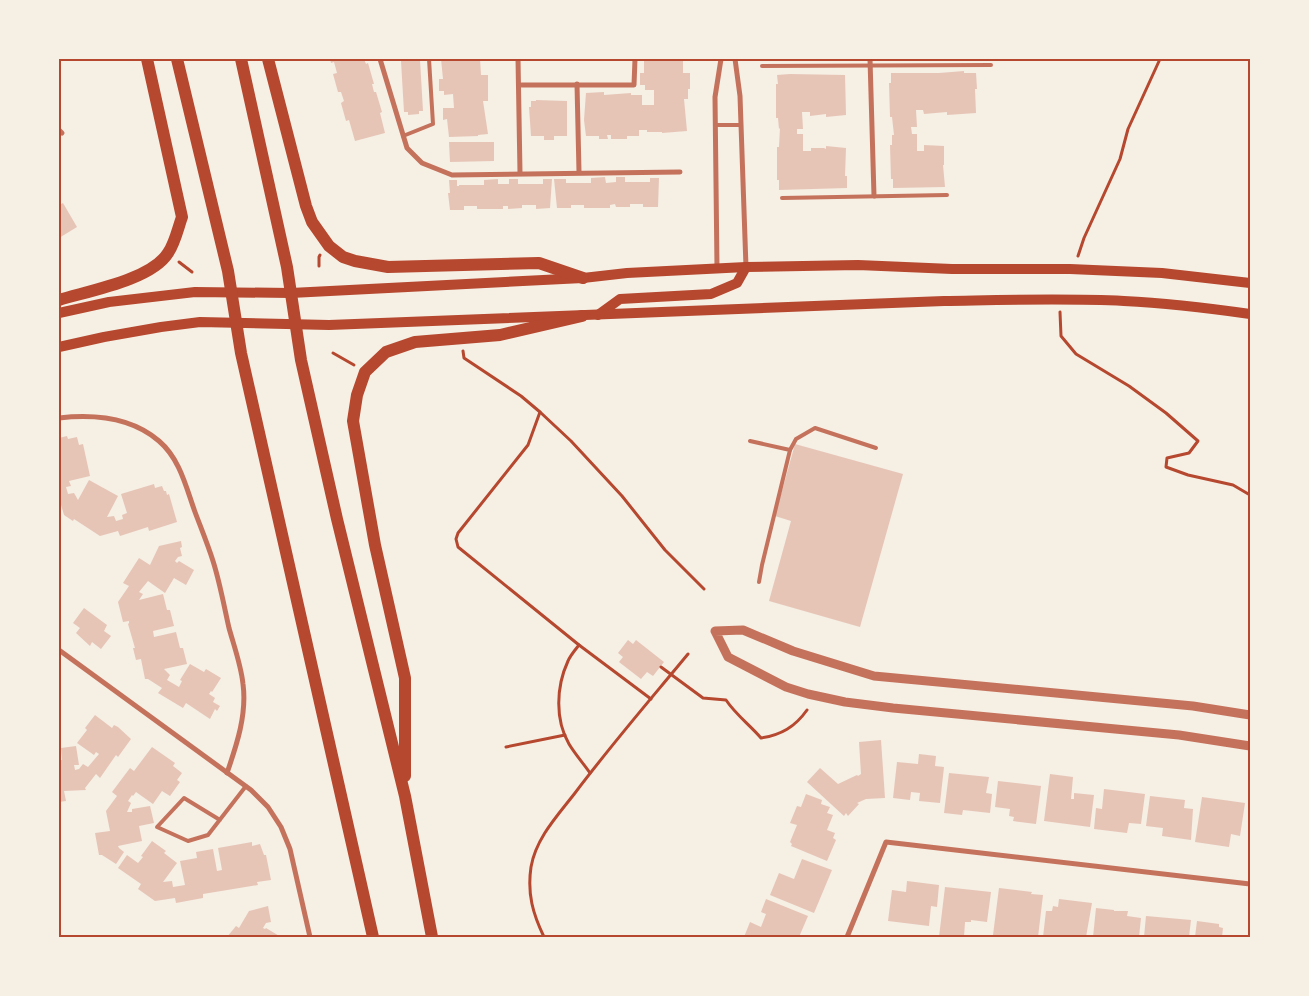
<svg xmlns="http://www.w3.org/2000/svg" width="1309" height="996" font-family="'Asap Condensed',sans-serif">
<rect width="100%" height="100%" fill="#f6efe4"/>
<g fill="#e6c5b7">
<polygon points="330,59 364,59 366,64 368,63 374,84 372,84 374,92 376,92 382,112 380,113 385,133 355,141 349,120 346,121 341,103 344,101 341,92 338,92 333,74 337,73 334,62 331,63"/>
<polygon points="441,59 480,59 481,75 488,75 488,101 483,101 488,134 478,135 478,136 449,137 447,119 443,120 443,108 454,108 453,94 444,95 444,91 439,91 439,79 443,79"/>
<polygon points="644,59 683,59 683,73 690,73 690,89 688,89 688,99 684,99 687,131 662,133 662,132 647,132 647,130 639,130 639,136 627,136 627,139 611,139 611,135 607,135 608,139 599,139 599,136 586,136 584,120 586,93 604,92 604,95 631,93 631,95 642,95 642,105 654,105 654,90 645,90 645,85 640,85 640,73 644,73"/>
<polygon points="420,60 423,111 419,111 419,114 408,115 408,112 404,112 401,61"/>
<polygon points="964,71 964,73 976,73 977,89 975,89 976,113 947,115 947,112 924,114 923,110 916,110 917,127 911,127 912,134 917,134 917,151 924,151 924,145 944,146 944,165 943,165 945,187 893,188 893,179 891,179 890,145 892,145 892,135 894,135 892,117 890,117 889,83 891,83 891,73 939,73"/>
<polygon points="790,74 845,75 846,115 826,117 826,114 810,116 810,112 802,112 803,129 797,129 797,134 803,134 803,151 811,151 811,148 824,148 826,149 826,146 846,148 845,176 847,176 847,188 779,190 779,180 777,180 777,147 779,147 780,128 779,129 778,118 776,118 776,84 778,84 777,75"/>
<polygon points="536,100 567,101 567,136 554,136 554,140 544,140 544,136 531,136 529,107 531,107 531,101 536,101"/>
<polygon points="449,142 494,142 494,161 450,162"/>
<polygon points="605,177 606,183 616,182 616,177 625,177 625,182 650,182 650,178 659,178 658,207 643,207 643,204 630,204 630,207 616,207 615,204 610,205 610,208 584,208 584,205 571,205 571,208 557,208 554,179 566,179 566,183 591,183 591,178"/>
<polygon points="498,179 498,184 509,184 509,179 518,179 518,184 543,184 543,179 552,179 550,208 536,209 536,205 522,205 522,208 508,209 508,206 503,206 503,209 477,209 477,206 464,206 464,210 450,210 448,193 450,193 449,180 457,180 457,186 459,186 459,185 484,185 484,180"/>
<polygon points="63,203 77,227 59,238 59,205"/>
<polygon points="67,436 68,439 77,437 79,445 83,444 90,476 69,481 71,486 66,487 68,494 74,493 78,500 89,480 118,496 107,517 114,516 116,521 123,519 122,515 127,513 121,494 154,484 155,488 162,486 164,491 166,491 167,495 169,494 177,522 149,531 148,527 120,536 118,531 100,536 74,519 73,521 64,515 59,498 59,438"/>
<polygon points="795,444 903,474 860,627 769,601 791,521 775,516"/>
<polygon points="181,541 182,547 180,548 182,556 178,557 175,561 177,563 179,561 194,570 186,585 174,578 165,593 148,581 139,592 143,594 139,600 163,594 167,610 170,610 174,626 153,631 154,637 176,632 180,648 183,648 187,664 164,669 170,675 167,680 179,687 182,681 180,680 190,664 204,672 206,669 221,678 212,692 211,691 209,694 215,698 213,702 220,706 217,711 215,709 210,719 186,703 183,708 158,693 162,688 148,679 145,679 141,659 136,660 133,648 135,648 128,624 129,623 129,621 123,622 118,602 129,586 123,583 139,558 150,565 159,546"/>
<polygon points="84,608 107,625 104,631 111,636 101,649 92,642 90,646 76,633 80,628 73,623"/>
<polygon points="628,640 633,644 636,640 664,662 653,676 647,672 641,679 619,662 623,657 618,653"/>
<polygon points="95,715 112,728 114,725 118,727 131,739 118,757 116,755 100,778 96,774 85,788 86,790 64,791 66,801 59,802 59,760 62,760 61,748 76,746 79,765 74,765 75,770 79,769 83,764 88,767 99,754 96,752 94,755 77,743 87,730 85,728"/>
<polygon points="881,740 885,798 866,799 857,803 859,804 848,816 846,813 844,816 807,782 820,768 838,784 857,775 858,776 861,774 859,742"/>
<polygon points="152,747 175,763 173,766 182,773 177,780 180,782 170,796 162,791 153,804 136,792 133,796 132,795 128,801 131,803 127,812 132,812 132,809 150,806 154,823 139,826 142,841 118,846 119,848 124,852 116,864 102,855 99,855 95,833 110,831 106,811 117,796 112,792 130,768 134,771"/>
<polygon points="919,754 936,756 935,766 944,767 940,803 919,801 920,793 911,792 910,800 893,798 897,762 918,764"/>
<polygon points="949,773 989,777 986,793 992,794 990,813 963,810 962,815 944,813"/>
<polygon points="1050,774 1073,777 1071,799 1074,799 1074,793 1094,795 1090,827 1044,821"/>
<polygon points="998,781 1041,786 1036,824 1013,821 1014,817 1009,816 1010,809 995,807"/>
<polygon points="1104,789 1145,794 1141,824 1129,823 1127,833 1094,829 1096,808 1102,809"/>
<polygon points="806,794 822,800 821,804 830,807 827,813 833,815 827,830 835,833 833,838 836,840 827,861 791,846 792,844 790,842 797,825 790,823 797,806 801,807"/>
<polygon points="1150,796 1185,800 1184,808 1193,809 1191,840 1162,836 1163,828 1146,826"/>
<polygon points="1202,797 1245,803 1240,836 1231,834 1229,847 1195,842"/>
<polygon points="152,841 166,851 164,853 177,863 163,882 172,881 173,887 185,885 180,861 197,858 196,852 213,849 217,871 222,870 218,848 252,842 252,846 260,844 264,855 266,855 271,880 257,882 258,885 203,894 203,898 176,903 175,898 155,901 138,889 141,884 118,868 127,855 138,863 143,857 141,856"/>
<polygon points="802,859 832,870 814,913 770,895 779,873 794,879"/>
<polygon points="907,881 939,885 937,907 931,906 929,926 888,921 892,890 906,892"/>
<polygon points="945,887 991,892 987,922 971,920 971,922 965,922 964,937 939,937"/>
<polygon points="999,888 1032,892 1031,894 1043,895 1038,937 1011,937 993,935"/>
<polygon points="766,899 808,916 799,937 744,937 750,922 761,927 766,914 761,912"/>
<polygon points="1059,899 1092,903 1086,937 1043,937 1046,911 1052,911 1053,906 1058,907"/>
<polygon points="268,906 271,922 266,923 263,928 265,929 266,928 281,937 227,937 236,926 239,928 249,911"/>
<polygon points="1096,908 1114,910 1114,911 1128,911 1127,916 1141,918 1139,937 1093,937"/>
<polygon points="1146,916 1191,920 1189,937 1144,937"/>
<polygon points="1197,921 1219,924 1219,927 1223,928 1222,937 1195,937"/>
</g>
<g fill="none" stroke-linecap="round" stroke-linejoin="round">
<g stroke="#b5482f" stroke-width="3">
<polyline points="1078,256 1084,238 1120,159 1128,129 1160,59"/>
<polyline points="179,262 192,272"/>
<polyline points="319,266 319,257 320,255"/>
<polyline points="1060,312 1061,336 1076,354 1129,386 1166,413 1198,441 1189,453 1167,458 1166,467 1188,475 1233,485 1250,495"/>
<path d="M463,351L464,358L521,396L540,412L528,445L458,533L456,539L458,547L579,645C575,650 570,656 568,661C556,687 555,720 569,744C575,754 583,763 590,773"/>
<polyline points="333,353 354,365"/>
<polyline points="540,412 571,441 622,496 665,550 704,589"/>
<polyline points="579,645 651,699"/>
<path d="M661,667L703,698L726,700C736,715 750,725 761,738C781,735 795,727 807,710"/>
<polyline points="506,747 565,735"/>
<path d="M544,937C533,914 527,894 531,867C536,838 558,815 575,793C611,745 650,700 688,654"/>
</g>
<g stroke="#c5725c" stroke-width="4">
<polyline points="762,66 991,65"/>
<polyline points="716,125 740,125"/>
<polyline points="403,136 433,124 429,59"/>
<polyline points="782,198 947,195"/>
<polyline points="750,441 790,450 762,565 759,582"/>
<polyline points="790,450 796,439 815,428 876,448"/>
<polyline points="220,820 184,798 157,827 188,841 208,835 246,786"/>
</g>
<g stroke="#c5725c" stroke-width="5">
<polyline points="380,59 407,148 422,163 452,175 680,172"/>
<polyline points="518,59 520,173"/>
<polyline points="735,59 740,96 746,267"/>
<polyline points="870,59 874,196"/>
<polyline points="577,84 579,172"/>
<polyline points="519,85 634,85 635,59"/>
<polyline points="59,130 62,133"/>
<polyline points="717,268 715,97 721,59"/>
<path d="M59,418C94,414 131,417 159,441C180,459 186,487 195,512C201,528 208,545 213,561C220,583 224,606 229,628C234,646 241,665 243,684C247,714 237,744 227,773"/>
<polyline points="59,650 251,790 268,807 281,827 290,849 310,937"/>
<polyline points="847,937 886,842 1250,884"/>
</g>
<polyline stroke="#c5725c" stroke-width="9" points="1250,715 1193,706 874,676 793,651 743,630 715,631 728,657 786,687 808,694 845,702 893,708 1179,735 1250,746"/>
<g stroke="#b5482f" stroke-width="10">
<polyline points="59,313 109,302 195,292 291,293 583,278 627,273 746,267 858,265 952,269 1070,269 1162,273 1250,283"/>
<polyline points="598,315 620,299 711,294 737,283 746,267"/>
<path d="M59,347L104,337L161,327L200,322L329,325L944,301C1004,300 1064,298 1124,301C1166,303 1208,308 1250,314"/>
</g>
<g stroke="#b5482f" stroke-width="12">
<polyline points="177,59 228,271 241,353 373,937"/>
<polyline points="241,59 287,267 301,360 337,519 405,796 432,937"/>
<polyline points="268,59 306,206 312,222 329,246 343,257 355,261 388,267 539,263 583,278"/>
<path d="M59,300C88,291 151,280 168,253C175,243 178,228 182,217L147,59"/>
<polyline points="405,776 405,678 375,545 353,421 357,395 365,372 386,352 415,342 500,335 582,316"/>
</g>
</g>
<rect width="1309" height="996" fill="none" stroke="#f6efe4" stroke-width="120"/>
<rect x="60" y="60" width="1189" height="876" fill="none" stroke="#b5482f" stroke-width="2"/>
</svg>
